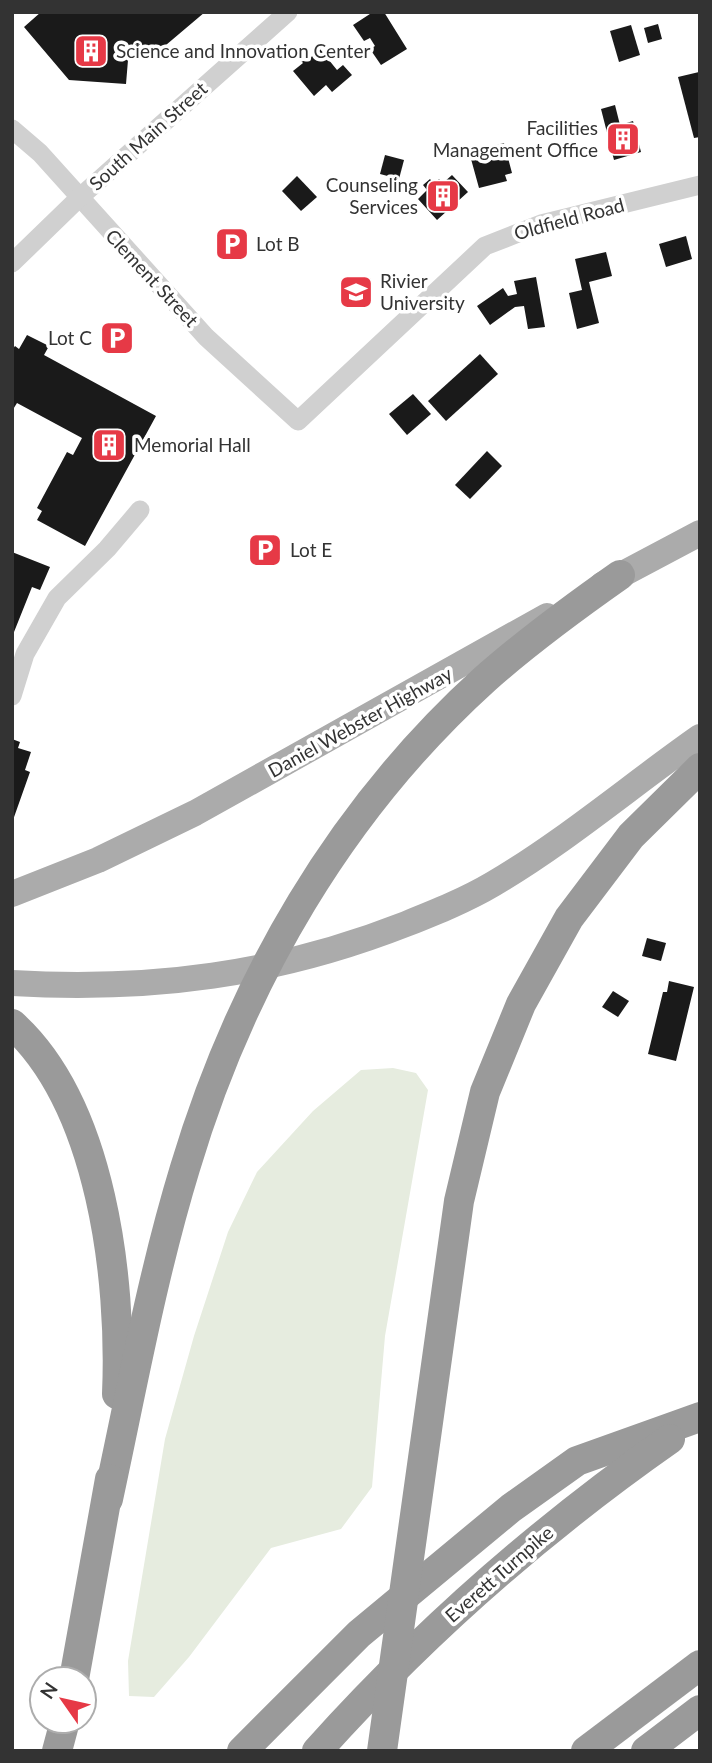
<svg xmlns="http://www.w3.org/2000/svg" width="712" height="1763" font-family="Lato,sans-serif">
<rect width="100%" height="100%" fill="#fff"/>
<polygon fill="#e6ecdf" points="393,1068 416,1073 428,1090 385,1336 372,1487 341,1529 271,1548 189,1657 154,1697 129,1696 128,1661 165,1439 194,1336 228,1232 257,1172 313,1111 361,1070"/>
<g fill="#1a1a1a">
<polygon points="41,12 205,12 153,56 144,46 128,60 126,84 69,80 24,27"/>
<polygon points="373,12 384,12 407,49 381,65 370,49 375,46 370,38 364,41 353,25"/>
<polygon points="658,24 662,39 648,43 644,28"/>
<polygon points="631,25 640,55 619,62 610,31"/>
<polygon points="320,49 337,70 343,65 352,75 332,92 326,85 314,96 293,71 303,63 297,56 304,51 310,58"/>
<polygon points="699,72 700,137 694,138 678,77"/>
<polygon points="615,105 620,125 633,121 641,152 614,160 601,109"/>
<polygon points="504,143 512,173 505,175 507,181 479,188 471,159 486,155 484,148"/>
<polygon points="385,155 404,160 399,179 380,174"/>
<polygon points="452,175 468,192 437,220 418,199 427,190 423,185 430,179 434,184 439,179 443,183"/>
<polygon points="297,176 317,197 301,211 282,191"/>
<polygon points="686,236 692,259 666,267 659,244"/>
<polygon points="606,252 612,276 589,282 599,323 577,329 569,293 582,290 575,259"/>
<polygon points="536,277 545,327 528,329 524,306 515,307 490,325 477,306 503,288 508,296 517,294 514,281"/>
<polygon points="27,335 49,346 44,355 156,416 85,546 37,520 42,511 37,508 67,452 73,455 82,438 17,403 12,411 12,350 15,346 19,349"/>
<polygon points="480,354 498,374 446,421 428,401"/>
<polygon points="413,394 431,414 407,435 389,414"/>
<polygon points="487,451 502,466 470,499 455,485"/>
<polygon points="12,552 50,567 40,590 32,587 12,637"/>
<polygon points="12,739 20,742 18,748 31,752 25,770 30,772 13,820"/>
<polygon points="647,938 666,943 661,961 642,956"/>
<polygon points="669,981 694,987 676,1061 648,1054 663,992 667,992"/>
<polygon points="613,991 629,1001 618,1017 602,1007"/>
</g>
<g fill="none" stroke-linecap="round" stroke-linejoin="round">
<g stroke="#d0d0d0" stroke-width="19">
<polyline points="12,129 40,153 206,337 298,421 485,246 541,224 700,185"/>
<polyline points="12,263 79,198 288,12"/>
<polyline points="12,696 25,654 57,598 107,549 140,510"/>
</g>
<g stroke="#ababab" stroke-width="26">
<polyline points="602,585 700,533"/>
<polyline points="12,894 98,860 195,813 547,616"/>
<path d="M12,983C152,991 276,975 406,924C436,912 466,900 493,884C566,841 630,786 700,737"/>
</g>
<g stroke="#9a9a9a" stroke-width="30">
<path d="M12,1024C102,1105 122,1280 117,1394"/>
<path d="M108,1499C132,1388 152,1276 185,1168C241,981 340,810 485,679C528,641 573,608 620,575"/>
<polyline points="74,1679 110,1479"/>
<polyline points="57,1751 65,1721"/>
<polyline points="242,1751 359,1634 511,1508 577,1461 700,1417"/>
<path d="M317,1751C423,1633 540,1530 670,1439"/>
<polyline points="382,1751 459,1201 485,1092 521,1004 569,918 631,836 700,768"/>
<polyline points="586,1751 700,1665"/>
<polyline points="646,1751 700,1710"/>
</g>
</g>
<defs>
<g id="building-square" transform="scale(1.75)"><rect x="-9" y="-9" width="18" height="18" rx="4" fill="#e63946" stroke="#fff"/><path d="M-4-6H4V6H1V3H-1V6H-4ZM-2.5-4.3h1.7v1.8h-1.7ZM.8-4.3h1.7v1.8H.8ZM-2.5-1h1.7V.8h-1.7ZM.8-1h1.7V.8H.8Z" fill="#fff"/></g>
<g id="parking-square" transform="scale(1.75)"><rect x="-9" y="-9" width="18" height="18" rx="4" fill="#e63946" stroke="#fff"/><path d="M-3.5-5.5H1a3.5 3.5 0 0 1 0 7H-1V5.5H-3.5ZM-1-3.4V-.6H.8a1.4 1.4 0 0 0 0-2.8Z" fill="#fff"/></g>
<g id="university-square" transform="scale(1.75)"><rect x="-9" y="-9" width="18" height="18" rx="4" fill="#e63946" stroke="#fff"/><path d="M0-5L7-2L0 1L-7-2ZM-4 1L0 2.5L4 1V4Q0 6-4 4Z" fill="#fff"/></g>
</defs>
<g fill-rule="evenodd">
<use href="#building-square" x="91" y="51"/>
<use href="#building-square" x="623" y="139"/>
<use href="#building-square" x="443" y="196"/>
<use href="#parking-square" x="232" y="244"/>
<use href="#university-square" x="356" y="292"/>
<use href="#parking-square" x="117" y="338"/>
<use href="#building-square" x="109" y="445"/>
<use href="#parking-square" x="265" y="550"/>
</g>
<g text-anchor="middle" stroke-width="7" stroke-linejoin="round" paint-order="stroke">
<g font-size="19" fill="#333" stroke="#fff" text-anchor="start">
<text x="116" y="58">Science and Innovation Center</text>
<text x="598" y="135" text-anchor="end">Facilities<tspan x="598" dy="22">Management Office</tspan></text>
<text x="418" y="192" text-anchor="end">Counseling<tspan x="418" dy="22">Services</tspan></text>
<text x="256" y="251">Lot B</text>
<text x="380" y="288">Rivier<tspan x="380" dy="22">University</tspan></text>
<text x="92" y="345" text-anchor="end">Lot C</text>
<text x="134" y="452">Memorial Hall</text>
<text x="290" y="557">Lot E</text>
</g>
<g font-size="19" fill="#333" stroke="#fff">
<text transform="translate(148 136) rotate(-42)" y="7">South Main Street</text>
<text transform="translate(569 219) rotate(-15)" y="7">Oldfield Road</text>
<text transform="translate(152 278) rotate(47)" y="7">Clement Street</text>
<text transform="translate(360 722) rotate(-29)" y="7">Daniel Webster Highway</text>
<text transform="translate(499 1574) rotate(-41)" y="7">Everett Turnpike</text>
</g>
</g>
<rect width="712" height="1763" fill="none" stroke="#333333" stroke-width="28"/>
<g transform="translate(63 1700) rotate(304)"><circle r="33" fill="#ffffff" stroke="#adadad" stroke-width="2"/>
<path d="M0-5L12 26L0 18L-12 26Z" fill="#e63946"/>
<text y="-10" font-size="19" font-weight="bold" text-anchor="middle" fill="#333333">N</text>
</g>
</svg>
